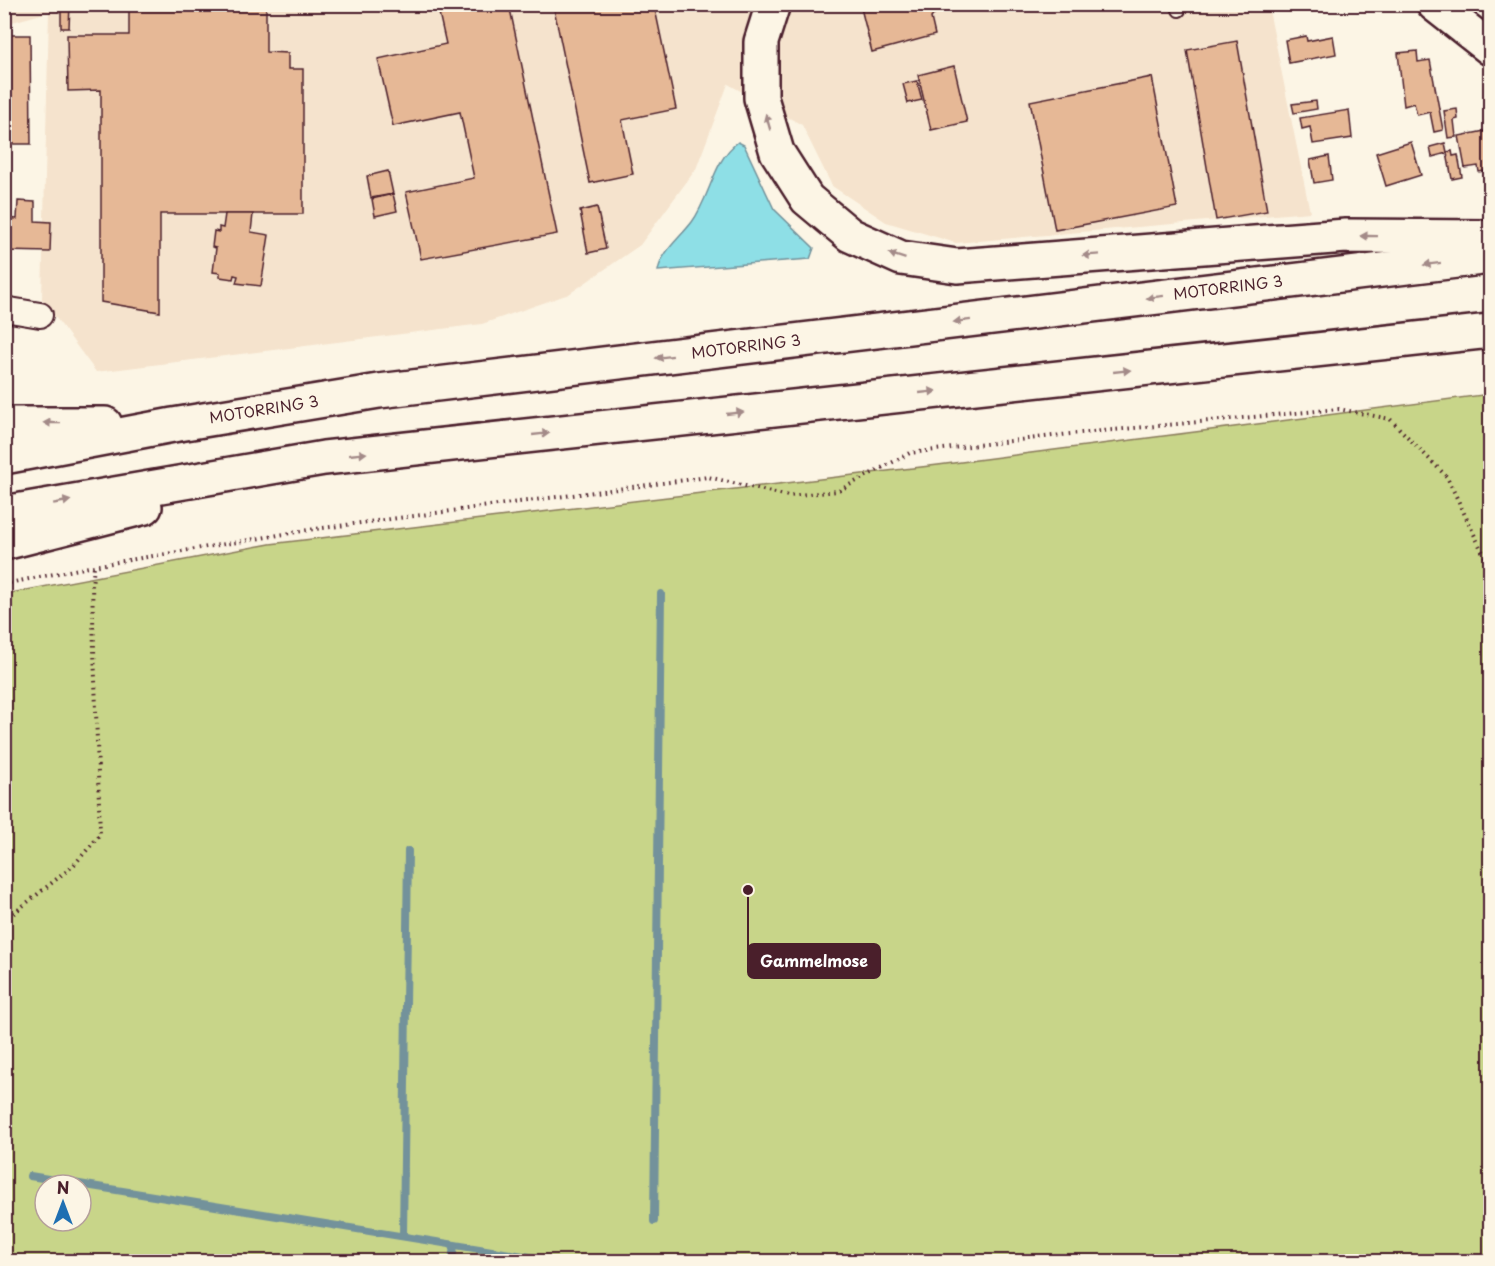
<svg xmlns="http://www.w3.org/2000/svg" width="1495" height="1266" font-family="'Playpen Sans',sans-serif">
<rect width="100%" height="100%" fill="#fcf5e5"/>
<filter id="ink" filterUnits="userSpaceOnUse"><feTurbulence type="fractalNoise" baseFrequency=".0167" numOctaves="2"/><feDisplacementMap in="SourceGraphic" scale="12" xChannelSelector="R" yChannelSelector="G"/><feConvolveMatrix kernelMatrix="1 2 1 2 8 2 1 2 1" color-interpolation-filters="sRGB"/></filter>
<g filter="url(#ink)">
<polygon fill="#f5e3cd" points="5,4 1268,5 1310,212 956,243 886,222 832,186 802,125 728,84 696,169 640,245 569,294 482,324 96,372 42,299 49,12 5,24"/>
<path fill="#c8d589" stroke="#897a5a" stroke-width="1.5" fill-rule="evenodd" d="M1490,394V1261H5V594L270,544L938,465ZM45,1185H81V1221H45Z"/>
<path fill="#8edfe6" stroke="#73929b" stroke-width="1.5" d="M738,142L744,145L774,209L814,248L810,259L658,271C661,252 680,238 692,222C710,198 713,160 738,142Z"/>
<g fill="none" stroke-linecap="round" stroke-linejoin="round">
<g stroke="#73929b" stroke-width="8">
<polyline points="30,1176 560,1262"/>
<polyline points="654,1221 661,594"/>
<polyline points="403,1236 408,851"/>
<polyline points="452,1262 454,1245"/>
</g>
</g>
<g fill="#e6b896" stroke="#4a1f2b" stroke-width="1.5">
<polygon points="61,4 70,4 69,28 61,28"/>
<polygon points="129,4 266,4 266,52 288,53 288,69 303,69 303,214 160,214 160,312 101,302 101,90 68,91 67,35 129,35"/>
<polygon points="437,4 509,4 557,234 421,259 406,192 474,178 460,112 393,126 378,59 446,44"/>
<polygon points="553,4 654,4 676,109 622,120 633,174 590,183"/>
<polygon points="860,4 947,4 939,13 935,13 931,18 935,35 872,52"/>
<polygon points="4,35 30,35 31,144 4,144"/>
<polygon points="1306,36 1307,41 1333,36 1336,54 1289,63 1285,40"/>
<polygon points="1237,41 1267,211 1216,220 1187,50"/>
<polygon points="1417,51 1418,62 1430,60 1443,130 1434,132 1430,112 1417,115 1414,103 1404,106 1398,53"/>
<polygon points="954,66 967,122 931,130 918,75"/>
<polygon points="1152,77 1177,207 1055,230 1030,101"/>
<polygon points="917,81 922,100 908,103 903,84"/>
<polygon points="1316,101 1317,109 1294,113 1292,104"/>
<polygon points="1457,109 1458,119 1454,120 1456,137 1448,138 1444,111"/>
<polygon points="1349,110 1352,138 1313,144 1310,127 1302,129 1300,118"/>
<polygon points="1490,130 1490,170 1479,172 1478,166 1465,168 1459,136"/>
<polygon points="1411,142 1421,175 1386,186 1376,153"/>
<polygon points="1445,143 1447,152 1452,151 1453,156 1458,155 1462,177 1452,179 1447,153 1432,157 1430,147"/>
<polygon points="1329,156 1332,180 1314,183 1310,160"/>
<polygon points="388,171 393,194 371,198 367,176"/>
<polygon points="393,194 397,211 375,216 372,199"/>
<polygon points="18,201 35,202 35,221 51,222 50,252 4,251 4,218 17,219"/>
<polygon points="597,207 606,249 588,253 580,211"/>
<polygon points="225,214 253,214 251,232 269,235 261,286 236,283 238,276 234,275 233,279 220,277 220,273 213,272 216,248 212,247 214,231 219,232 219,227 223,228"/>
</g>
<g fill="none" stroke-linecap="round" stroke-linejoin="round">
<g stroke="#4a1f2b" stroke-width="16">
<polyline id="service" points="1178,4 1179,10"/>
</g>
<g stroke="#4a1f2b" stroke-width="28">
<polyline id="minor" points="4,309 40,315"/>
</g>
<g stroke="#4a1f2b" stroke-width="38">
<polyline id="primary" points="1434,4 1490,48"/>
</g>
<g stroke="#4a1f2b" stroke-width="38">
<g id="motorway">
<polyline points="773,4 761,42 761,98 777,152 807,199 850,235 901,258 957,266 1346,236 1490,237"/>
<polyline points="4,424 105,424"/>
<polyline points="4,457 173,425 379,391 1490,257"/>
<polyline points="4,513 324,458 1490,331"/>
<polyline points="4,543 145,507"/>
</g>
</g>
<g stroke="#4a1f2b" stroke-width="4" stroke-dasharray="1.5 4.5" stroke-linecap="butt">
<polyline points="4,584 94,566 308,530 708,477 788,496 838,491 910,453 1070,434 1339,409 1390,419 1447,477 1490,568"/>
<polyline points="4,921 73,866 100,835 92,586 94,566"/>
</g>
<use href="#service" stroke="#fcf5e5" stroke-width="12"/>
<use href="#minor" stroke="#fcf5e5" stroke-width="24"/>
<use href="#primary" stroke="#fcf5e5" stroke-width="33"/>
<use href="#motorway" stroke="#fcf5e5" stroke-width="33"/>
</g>
<defs><path id="oneway-solid" d="M-6-.8H1V-3.2L6.5 0L1 3.2V.8H-6Z" transform="scale(1.5)"/></defs>
<g fill="#a38a88">
<use href="#oneway-solid" transform="translate(768 122) rotate(-106)"/>
<use href="#oneway-solid" transform="translate(1369 236) rotate(-179)"/>
<use href="#oneway-solid" transform="translate(1091 255) rotate(176)"/>
<use href="#oneway-solid" transform="translate(897 256) rotate(-161)"/>
<use href="#oneway-solid" transform="translate(1432 264) rotate(173)"/>
<use href="#oneway-solid" transform="translate(1155 297) rotate(173)"/>
<use href="#oneway-solid" transform="translate(962 321) rotate(173)"/>
<use href="#oneway-solid" transform="translate(664 357) rotate(173)"/>
<use href="#oneway-solid" transform="translate(1122 371) rotate(-6)"/>
<use href="#oneway-solid" transform="translate(928 392) rotate(-6)"/>
<use href="#oneway-solid" transform="translate(735 413) rotate(-6)"/>
<use href="#oneway-solid" transform="translate(52 423) rotate(-179)"/>
<use href="#oneway-solid" transform="translate(541 434) rotate(-6)"/>
<use href="#oneway-solid" transform="translate(358 454) rotate(-6)"/>
<use href="#oneway-solid" transform="translate(62 502) rotate(-10)"/>
</g>
</g>
<g text-anchor="middle" stroke-width="6" stroke-linejoin="round" paint-order="stroke">
<g font-size="15" fill="#4a1f2b" stroke="#fcf5e5">
<text transform="translate(1228 288) rotate(-7)" y="5">MOTORRING 3</text>
<text transform="translate(746 347) rotate(-7)" y="5">MOTORRING 3</text>
<text transform="translate(264 410) rotate(-9)" y="5">MOTORRING 3</text>
</g>
</g>
<path fill="none" stroke="#4a1f2b" stroke-width="2" d="M748 890L748 961"/>
<circle fill="#4a1f2b" stroke="#fcf5e5" stroke-width="2" cx="748" cy="890" r="6"/>
<rect fill="#4a1f2b" stroke="#4a1f2b" stroke-width="2" x="748" y="944" width="132" height="34" rx="6"/>
<g font-size="16" text-anchor="middle" font-weight="bold" fill="#fff">
<text x="814" y="967">Gammelmose</text>
</g>
<rect width="1495" height="1266" fill="none" stroke="#fcf5e5" stroke-width="24"/>
<rect x="12" y="12" width="1471" height="1242" fill="none" stroke="#4a1f2b" stroke-width="2" filter="url(#ink)"/>
<g transform="translate(63 1203)"><circle r="28" fill="#fcf5e5" stroke="#b59f9b" stroke-width="1.5"/>
<path d="M0-4.5L10 22L0 15L-10 22Z" fill="#1f6fb2"/>
<text y="-9" font-size="16" font-weight="bold" text-anchor="middle" fill="#4a1f2b">N</text>
</g>
</svg>
